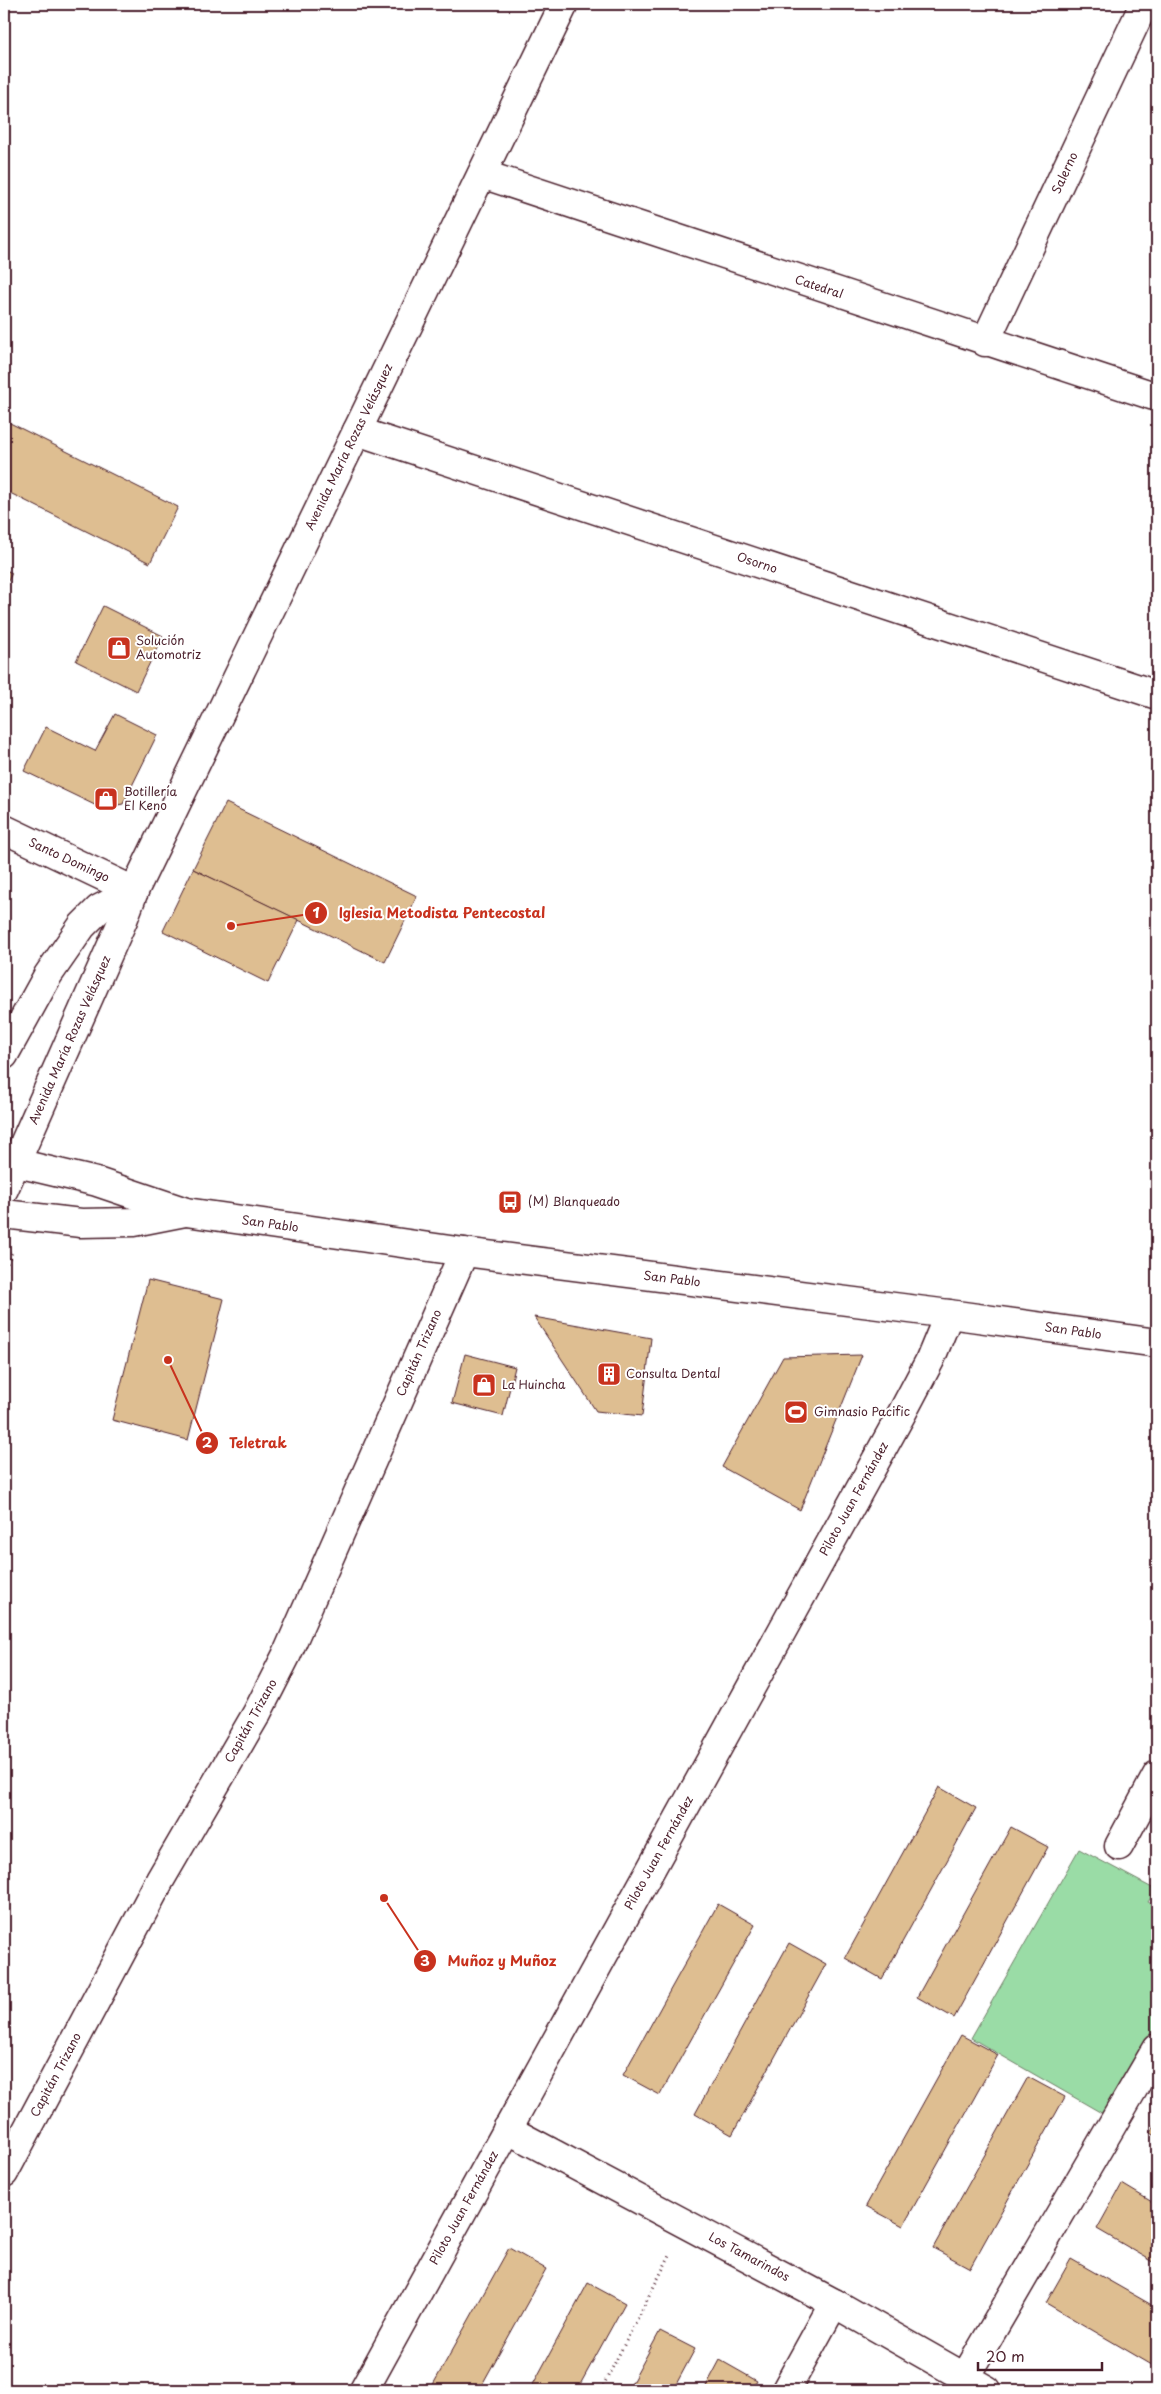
<svg xmlns="http://www.w3.org/2000/svg" width="1161" height="2394" font-family="'Playpen Sans',sans-serif">
<rect width="100%" height="100%" fill="#fff"/>
<filter id="ink" filterUnits="userSpaceOnUse"><feTurbulence type="fractalNoise" baseFrequency=".02" numOctaves="2"/><feDisplacementMap in="SourceGraphic" scale="10" xChannelSelector="R" yChannelSelector="G"/><feConvolveMatrix kernelMatrix="1 2 1 2 8 2 1 2 1" color-interpolation-filters="sRGB"/></filter>
<g filter="url(#ink)">
<polygon fill="#9adca6" stroke="#727e68" points="1079,1849 1156,1890 1148,1902 1157,1908 1157,2026 1105,2115 971,2038"/>
<g fill="#debe91" stroke="#4a1f2b">
<polygon points="4,420 178,507 150,563 4,490"/>
<polygon points="4,569 12,573 4,589"/>
<polygon points="103,606 163,636 136,691 76,661"/>
<polygon points="115,714 157,735 123,804 101,808 24,771 46,727 95,751"/>
<polygon points="226,803 417,896 385,962 193,869"/>
<polygon points="193,869 299,920 268,983 163,931"/>
<polygon points="148,1280 224,1299 188,1440 112,1420"/>
<polygon points="534,1317 651,1338 642,1416 596,1411"/>
<polygon points="465,1354 515,1367 503,1416 452,1403"/>
<polygon points="862,1355 800,1510 722,1467 783,1357"/>
<polygon points="939,1787 976,1808 882,1979 845,1958"/>
<polygon points="1011,1827 1048,1847 954,2018 917,1997"/>
<polygon points="718,1904 755,1925 660,2095 623,2075"/>
<polygon points="789,1943 826,1964 732,2135 695,2114"/>
<polygon points="961,2035 998,2055 903,2226 866,2206"/>
<polygon points="1028,2077 1065,2097 970,2268 933,2248"/>
<polygon points="1157,2121 1157,2137 1151,2133"/>
<polygon points="1122,2184 1157,2205 1157,2264 1097,2229"/>
<polygon points="509,2248 546,2269 479,2390 430,2390"/>
<polygon points="1071,2259 1157,2308 1157,2368 1046,2303"/>
<polygon points="588,2283 625,2303 577,2390 530,2390"/>
<polygon points="660,2331 695,2349 673,2390 628,2390"/>
<polygon points="720,2360 757,2381 752,2390 704,2390"/>
</g>
<g fill="none" stroke-linecap="round" stroke-linejoin="round">
<g stroke="#4a1f2b" stroke-width="31">
<g id="minor">
<polyline points="985,342 1144,4"/>
<polyline points="357,431 1157,695"/>
<polyline points="4,829 134,891"/>
<polyline points="1119,1846 1157,1775"/>
<polyline points="507,2129 834,2303 987,2390"/>
<polyline points="4,2173 160,1880 257,1713 286,1656 464,1252"/>
<polyline points="965,2377 1157,2048"/>
<polyline points="364,2390 902,1413 930,1360 949,1314"/>
<polyline points="786,2390 834,2303"/>
</g>
</g>
<g stroke="#4a1f2b" stroke-width="31">
<polyline id="tertiary" points="482,174 1157,397"/>
</g>
<g stroke="#4a1f2b" stroke-width="31">
<g id="primary">
<polyline points="4,1055 48,975 82,926 99,909 134,891"/>
<polyline points="4,1160 97,1182 186,1212 464,1252 949,1314 1157,1343"/>
<polyline points="4,1189 123,920 134,891 564,4"/>
<polyline points="4,1214 81,1223 134,1222 185,1212"/>
</g>
</g>
<g stroke="#4a1f2b" stroke-width="3" stroke-dasharray="1 4" stroke-linecap="butt">
<polyline points="4,1266 6,1266 13,1250"/>
<polyline points="601,2390 670,2255"/>
</g>
<use href="#minor" stroke="#fff" stroke-width="28"/>
<use href="#tertiary" stroke="#fff" stroke-width="28"/>
<use href="#primary" stroke="#fff" stroke-width="28"/>
</g>
</g>
<defs>
<g id="shop-square" transform="scale(1.25)"><rect x="-9" y="-9" width="18" height="18" rx="4" fill="#c8321e" stroke="#fff"/><path d="M-5-2.5h2.3a2.7 3.5 0 0 1 5.4 0H5L5.5 6h-11ZM-1.5-2.5h3a1.5 2.3 0 0 0-3 0Z" fill="#fff"/></g>
<g id="bus-square" transform="scale(1.25)"><rect x="-9" y="-9" width="18" height="18" rx="4" fill="#c8321e" stroke="#fff"/><path d="M-5-6H5V4H4V6H2V4H-2V6H-4V4H-5ZM-3.5-4V0h7V-4ZM-3.5 1.2v1.5H-2V1.2ZM2 1.2v1.5H3.5V1.2Z" fill="#fff"/></g>
<g id="building-square" transform="scale(1.25)"><rect x="-9" y="-9" width="18" height="18" rx="4" fill="#c8321e" stroke="#fff"/><path d="M-4-6H4V6H1V3H-1V6H-4ZM-2.5-4.3h1.7v1.8h-1.7ZM.8-4.3h1.7v1.8H.8ZM-2.5-1h1.7V.8h-1.7ZM.8-1h1.7V.8H.8Z" fill="#fff"/></g>
<g id="stadium-square" transform="scale(1.25)"><rect x="-9" y="-9" width="18" height="18" rx="4" fill="#c8321e" stroke="#fff"/><path d="M0-5a6.5 5 0 1 0 0 10a6.5 5 0 1 0 0-10ZM-3.5-1.8h7v3.6h-7Z" fill="#fff"/></g>
</defs>
<g fill-rule="evenodd">
<use href="#shop-square" x="119" y="648"/>
<use href="#shop-square" x="106" y="799"/>
<use href="#bus-square" x="510" y="1202"/>
<use href="#building-square" x="609" y="1374"/>
<use href="#shop-square" x="484" y="1385"/>
<use href="#stadium-square" x="796" y="1412"/>
</g>
<g text-anchor="middle" stroke-width="4" stroke-linejoin="round" paint-order="stroke">
<g font-size="12" fill="#4a1f2b" stroke="#fff">
<text transform="translate(1065 173) rotate(-65)" y="4">Salerno</text>
<text transform="translate(819 287) rotate(18)" y="4">Catedral</text>
<text transform="translate(349 447) rotate(-64)" y="4">Avenida María Rozas Velásquez</text>
<text transform="translate(757 563) rotate(18)" y="4">Osorno</text>
<text transform="translate(69 860) rotate(25)" y="4">Santo Domingo</text>
<text transform="translate(70 1040) rotate(-66)" y="4">Avenida María Rozas Velásquez</text>
<text transform="translate(270 1224) rotate(8)" y="4">San Pablo</text>
<text transform="translate(672 1279) rotate(7)" y="4">San Pablo</text>
<text transform="translate(1073 1331) rotate(8)" y="4">San Pablo</text>
<text transform="translate(419 1353) rotate(-66)" y="4">Capitán Trizano</text>
<text transform="translate(854 1499) rotate(-61)" y="4">Piloto Juan Fernández</text>
<text transform="translate(251 1721) rotate(-61)" y="4">Capitán Trizano</text>
<text transform="translate(659 1853) rotate(-61)" y="4">Piloto Juan Fernández</text>
<text transform="translate(56 2075) rotate(-62)" y="4">Capitán Trizano</text>
<text transform="translate(464 2208) rotate(-61)" y="4">Piloto Juan Fernández</text>
<text transform="translate(749 2257) rotate(28)" y="4">Los Tamarindos</text>
</g>
<g font-size="12" fill="#4a1f2b" stroke="#fff" text-anchor="start">
<text x="136" y="645">Solución<tspan x="136" dy="14">Automotriz</tspan></text>
<text x="124" y="796">Botillería<tspan x="124" dy="14">El Keno</tspan></text>
<text x="528" y="1206">(M) Blanqueado</text>
<text x="626" y="1378">Consulta Dental</text>
<text x="502" y="1389">La Huincha</text>
<text x="814" y="1416">Gimnasio Pacific</text>
</g>
</g>
<path fill="none" stroke="#c8321e" stroke-width="2" d="M231 926L316 913M168 1360L207 1443M384 1898L425 1961"/>
<g fill="#c8321e" stroke="#fff" stroke-width="2">
<circle cx="231" cy="926" r="5"/>
<circle cx="168" cy="1360" r="5"/>
<circle cx="384" cy="1898" r="5"/>
<circle cx="316" cy="913" r="12"/>
<circle cx="207" cy="1443" r="12"/>
<circle cx="425" cy="1961" r="12"/>
</g>
<g font-size="15" text-anchor="middle" font-weight="bold" fill="#fff">
<text x="316" y="918">1</text>
<text x="207" y="1448">2</text>
<text x="425" y="1966">3</text>
</g>
<g font-size="14" text-anchor="middle" font-weight="bold" fill="#c8321e" stroke="#fff" stroke-width="4" stroke-linejoin="round" paint-order="stroke">
<text x="442" y="918">Iglesia Metodista Pentecostal</text>
<text x="258" y="1448">Teletrak</text>
<text x="502" y="1966">Muñoz y Muñoz</text>
</g>
<rect width="1161" height="2394" fill="none" stroke="#fff" stroke-width="20"/>
<rect x="10" y="10" width="1141" height="2374" fill="none" stroke="#4a1f2b" stroke-width="2" filter="url(#ink)"/>
<path d="M978 2362v8h124v-8" fill="none" stroke="#4a1f2b" stroke-width="2.5"/>
<text x="986" y="2362" font-size="15" fill="#4a1f2b" stroke="#ffffff" stroke-width="4" paint-order="stroke">20 m</text>
</svg>
